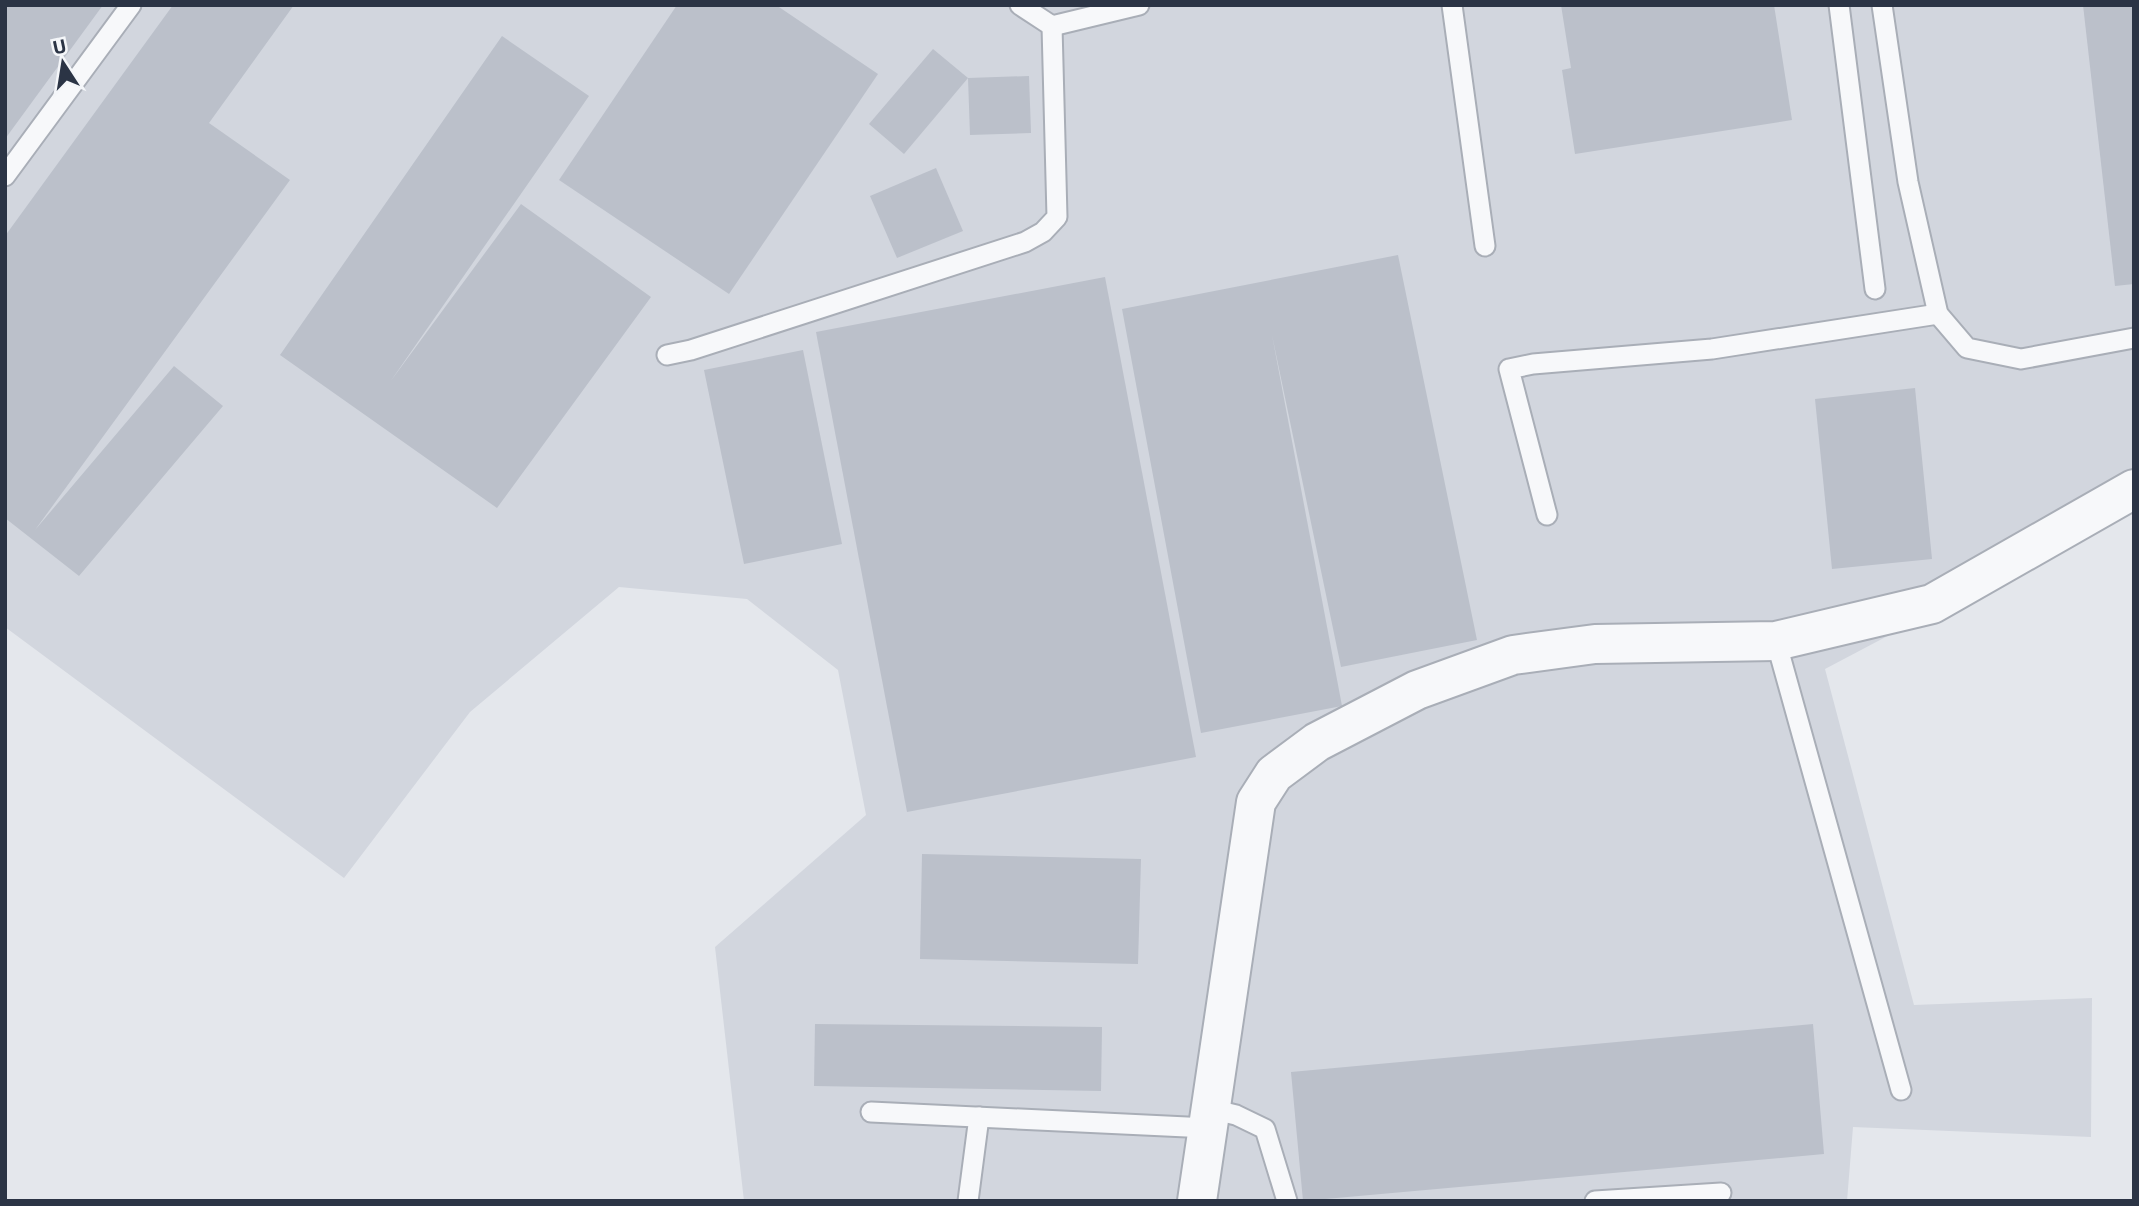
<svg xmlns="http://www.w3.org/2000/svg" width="2139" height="1206" font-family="'Exo 2',sans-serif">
<rect width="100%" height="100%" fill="#e4e7ec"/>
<polygon fill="#d2d6de" points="5,5 2134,5 2134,506 1825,669 1914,1005 2092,998 2091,1137 1853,1127 1847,1201 744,1201 715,947 866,815 838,670 747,599 619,587 470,712 344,878 5,627"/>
<g fill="#bbc0ca">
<polygon points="5,5 103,5 5,139"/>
<polygon points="173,5 294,5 209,123 290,180 35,530 174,366 223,406 79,576 5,518 5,236"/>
<polygon points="677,5 776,5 878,74 729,294 559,180"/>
<polygon points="1561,5 1774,5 1792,120 1575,154 1562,70 1571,68"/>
<polygon points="2083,5 2134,5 2134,284 2115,286"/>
<polygon points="502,36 589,96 390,382 521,204 651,297 497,508 280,355"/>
<polygon points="933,49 968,78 904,154 869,124"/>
<polygon points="1029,76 1031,133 970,135 968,78"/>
<polygon points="936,168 963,231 897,258 870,196"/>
<polygon points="1398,255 1477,640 1341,667 1272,335 1342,706 1201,733 1122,309"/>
<polygon points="1105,277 1196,757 907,812 816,332"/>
<polygon points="803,350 842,544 744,564 704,370"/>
<polygon points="1915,388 1932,559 1832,569 1815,399"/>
<polygon points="922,854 1141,859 1138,964 920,959"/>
<polygon points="815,1024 1102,1027 1101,1091 814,1086"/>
<polygon points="1813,1024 1824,1154 1303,1201 1291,1072"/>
</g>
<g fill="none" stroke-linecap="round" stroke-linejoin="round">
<g stroke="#a9aeb7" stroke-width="23">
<g id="service">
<polyline points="1020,5 1052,26 1139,5"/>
<polyline points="1452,5 1485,246"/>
<polyline points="1839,5 1875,289"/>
<polyline points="1882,5 1908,182 1938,314 1967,348 2021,359 2134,338"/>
<polyline points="5,176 131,5"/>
<polyline points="667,355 691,350 1025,242 1043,232 1057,217 1052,26"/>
<polyline points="1547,515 1509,369 1533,364 1712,349 1938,314"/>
<polyline points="1776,641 1901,1090"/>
<polyline points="1211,1109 1236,1115 1265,1129 1287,1201"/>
<polyline points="871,1112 1208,1128"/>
<polyline points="968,1201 979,1117"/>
<polyline points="1595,1201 1721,1193"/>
</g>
</g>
<g stroke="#a9aeb7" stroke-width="42">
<polyline id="minor" points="1197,1201 1256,802 1274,774 1317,742 1417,690 1513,655 1595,644 1776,641 1932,604 2134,489"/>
</g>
<use href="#service" stroke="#f7f8fa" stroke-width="19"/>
<use href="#minor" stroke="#f7f8fa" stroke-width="38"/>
</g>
<rect width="2139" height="1206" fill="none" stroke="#2b3445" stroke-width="14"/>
<g transform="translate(63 63) rotate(348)" stroke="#f4f6f9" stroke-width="5" paint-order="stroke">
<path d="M0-5L12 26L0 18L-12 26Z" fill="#2b3445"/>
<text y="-10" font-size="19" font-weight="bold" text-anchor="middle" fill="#2b3445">U</text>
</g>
</svg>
